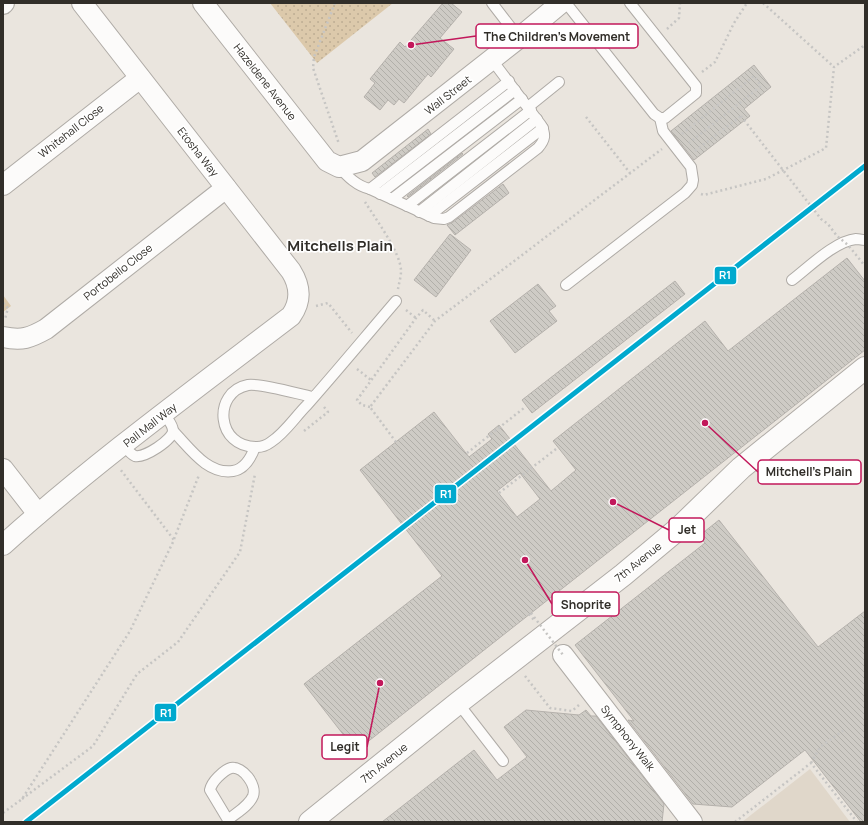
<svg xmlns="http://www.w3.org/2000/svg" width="868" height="825" font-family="Manrope,sans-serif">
<defs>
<pattern id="grass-dots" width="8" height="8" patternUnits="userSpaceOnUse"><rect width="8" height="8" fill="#dcc9ab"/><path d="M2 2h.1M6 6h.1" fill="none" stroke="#bdad93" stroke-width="1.8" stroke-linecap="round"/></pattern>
<pattern id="building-back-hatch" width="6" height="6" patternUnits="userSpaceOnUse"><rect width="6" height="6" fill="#cecbc5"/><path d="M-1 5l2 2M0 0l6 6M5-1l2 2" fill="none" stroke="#b1afa9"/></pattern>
</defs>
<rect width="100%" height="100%" fill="#eae5de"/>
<polygon fill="#e0d7ca" points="810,769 850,822 742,822"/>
<polygon fill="url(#grass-dots)" points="270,3 393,3 317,63"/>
<polygon fill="#dcc9ab" points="3,295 11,306 3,312"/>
<g fill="url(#building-back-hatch)" stroke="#b5b1ac" fill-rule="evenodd">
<polygon points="443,3 451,3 462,12 440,38 454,49 431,77 428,74 404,103 399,99 394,105 388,100 380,110 364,97 375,83 370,79 400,42 405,47"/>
<polygon points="754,65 771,87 744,109 750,116 694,160 671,131"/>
<polygon points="428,129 431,134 375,177 372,173"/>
<polygon points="462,153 463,154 408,197 407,196"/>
<polygon points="503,184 509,193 455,235 447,225 453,222"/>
<polygon points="450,234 471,250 436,297 414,280"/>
<path d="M847,258L865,281V350L356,751L304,684L442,576L360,470L434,412L469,457L492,439L488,434L499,425L551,491L576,470L553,441L705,321L728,351ZM520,473L540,499L517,517L497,491Z"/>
<polygon points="675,281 685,294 532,413 522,400"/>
<polygon points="538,284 556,306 549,311 557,321 515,353 490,321"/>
<polygon points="719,520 818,647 865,611 865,822 861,822 805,750 732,807 693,804 628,720 634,721 575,645 705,543 699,536"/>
<polygon points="526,710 579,715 586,710 591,716 596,716 664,804 662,822 382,822 474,750 497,780 527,757 504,727"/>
</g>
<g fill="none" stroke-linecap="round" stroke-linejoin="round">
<g stroke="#afaba6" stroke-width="12">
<g id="lane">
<polyline points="492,3 519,38"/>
<polyline points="566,3 654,114 660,118 665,118 696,93 696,86 630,3"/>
<polyline points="528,107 559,82"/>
<path d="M339,167C348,177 357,186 370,189L434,218L444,219L449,217L538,148C545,140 546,135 541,125L492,60"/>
<polyline points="370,189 509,81"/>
<polyline points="380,194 515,90"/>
<polyline points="392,199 522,99"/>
<polyline points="407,206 531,110"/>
<polyline points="419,212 537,119"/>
<polyline points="429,216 543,128"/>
<path d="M792,280C809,267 835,241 856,239C858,239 862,240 865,240"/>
<polyline points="566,285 685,193 692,185 693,180 691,167 663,131 660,118"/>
<path d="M313,397C298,394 261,383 248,385C212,392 216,448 257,447C262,447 267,445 271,442C285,433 295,417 307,405C337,371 366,336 396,301"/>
<path d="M173,431C189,447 207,475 233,471C245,469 251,458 255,447"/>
<path d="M124,445C127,449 130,454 135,456C145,458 172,440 173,431C173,424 167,419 164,414"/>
<polyline points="458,703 503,761"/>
<path d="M228,822V820L210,790C211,785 214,781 218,777C221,774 226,769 231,768C243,766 257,785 253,796C249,806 236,813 228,820"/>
</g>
</g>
<g stroke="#afaba6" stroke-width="22">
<g id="street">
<polyline points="203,3 327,161 339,167 362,161 519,38 561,3"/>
<polyline points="3,4 4,3"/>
<polyline points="3,185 140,78"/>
<path d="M3,337C22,341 30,338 46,329L226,188"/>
<polyline points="3,469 38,514"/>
<path d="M3,545C93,464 194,390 291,316C301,302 301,287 291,271L82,3"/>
<polyline points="563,655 692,822"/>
</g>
</g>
<g stroke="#afaba6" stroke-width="24">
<polyline id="secondary" points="310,822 458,703 623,575 678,529 741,468 865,368"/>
</g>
<g stroke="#c6c5c3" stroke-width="2.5" stroke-dasharray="2 3" stroke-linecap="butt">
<polyline points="335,3 314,57 313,68 339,144"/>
<polyline points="763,3 834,67"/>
<polyline points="667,29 679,18 680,3"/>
<polyline points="702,72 715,62 734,23 747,3"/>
<polyline points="586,117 630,173"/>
<polyline points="682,134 754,76 761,86 689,143"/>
<polyline points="695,151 741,116"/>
<polyline points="701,194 704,195 766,179 826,148 834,67 865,45"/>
<path d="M365,202C375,218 401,253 401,271C401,277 399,283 398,289"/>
<polyline points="3,303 8,308 5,319"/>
<polyline points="316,306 328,303 352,333"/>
<polyline points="406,310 416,318"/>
<polyline points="357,369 371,380"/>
<polyline points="370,407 362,405 357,400 416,318 423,310 435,321"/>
<polyline points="304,431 328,412 324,407"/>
<polyline points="396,442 370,407 435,321 662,149"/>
<polyline points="467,453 524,408"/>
<polyline points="499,493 556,449"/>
<polyline points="174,539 199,475"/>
<polyline points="529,614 534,620"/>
<polyline points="525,676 550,708 572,711 579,705"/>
<polyline points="811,763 820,747 844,730"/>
<polyline points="22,799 93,746 137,674 178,642 240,552 255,474"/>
<polyline points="3,813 22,799 130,631 174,540 120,469"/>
<polyline points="735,822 811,763 857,822"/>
</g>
<use href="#lane" stroke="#fcfbfa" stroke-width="10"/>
<use href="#street" stroke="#fcfbfa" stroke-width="20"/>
<use href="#secondary" stroke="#fcfbfa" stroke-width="22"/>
<g stroke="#ccccca" stroke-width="4.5">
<polyline id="rail" points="26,822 865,166"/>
</g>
<use href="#rail" stroke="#fff" stroke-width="3" stroke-dasharray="9" stroke-linecap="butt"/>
<g stroke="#c6c5c3" stroke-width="2.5" stroke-dasharray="2 3" stroke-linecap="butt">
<polyline points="741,116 821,219 828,224 837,236 848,245 865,266"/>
<polyline points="531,613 563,655"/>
</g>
<g stroke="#fff" stroke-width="8">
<polyline id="rail-1" points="26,822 865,166"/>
</g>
<use href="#rail-1" stroke="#00a9ce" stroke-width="5"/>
</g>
<g text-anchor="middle" stroke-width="3.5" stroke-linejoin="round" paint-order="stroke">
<g font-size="11" fill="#312e29" stroke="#fff">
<text transform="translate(265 82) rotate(52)" y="4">Hazeldene Avenue</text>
<text transform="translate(448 95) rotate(-38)" y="4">Wall Street</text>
<text transform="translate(71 131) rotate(-38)" y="4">Whitehall Close</text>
<text transform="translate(198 152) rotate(52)" y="4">Etosha Way</text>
<text transform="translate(118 272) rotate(-38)" y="4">Portobello Close</text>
<text transform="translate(150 425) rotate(-38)" y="4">Pall Mall Way</text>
<text transform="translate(638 562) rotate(-39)" y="4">7th Avenue</text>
<text transform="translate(628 738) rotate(52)" y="4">Symphony Walk</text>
<text transform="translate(384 763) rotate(-39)" y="4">7th Avenue</text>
</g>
<g font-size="15" font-weight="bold" fill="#312e29" stroke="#fff">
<text x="340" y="251">Mitchells Plain</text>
</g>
</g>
<path fill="none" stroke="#c2185b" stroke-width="1.5" d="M411 45L476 36M705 423L758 472M613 502L669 530M525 560L552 604M380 683L367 747"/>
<g fill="#c2185b" stroke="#fff" stroke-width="1.5">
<circle cx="411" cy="45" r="4"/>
<circle cx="705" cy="423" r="4"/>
<circle cx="613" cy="502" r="4"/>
<circle cx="525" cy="560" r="4"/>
<circle cx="380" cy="683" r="4"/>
</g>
<g fill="#fff" stroke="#c2185b" stroke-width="1.5">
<rect x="476" y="24" width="162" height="24" rx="4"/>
<rect x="758" y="460" width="103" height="24" rx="4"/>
<rect x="669" y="518" width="35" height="24" rx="4"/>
<rect x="552" y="592" width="67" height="24" rx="4"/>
<rect x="322" y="735" width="45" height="24" rx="4"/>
</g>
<g font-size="12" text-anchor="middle" font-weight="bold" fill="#312e29">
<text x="557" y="41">The Children's Movement</text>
<text x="809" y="476">Mitchell's Plain</text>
<text x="687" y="534">Jet</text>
<text x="586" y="609">Shoprite</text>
<text x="345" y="751">Legit</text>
</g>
<g stroke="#fff" stroke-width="1.5">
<rect x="714" y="266" width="23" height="19" rx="4" fill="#00a9ce"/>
<rect x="434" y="484" width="23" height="20" rx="4" fill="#00a9ce"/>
<rect x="154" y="703" width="23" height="19" rx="4" fill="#00a9ce"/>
</g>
<g font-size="11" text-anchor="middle" font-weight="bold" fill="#fff">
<text x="725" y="279">R1</text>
<text x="446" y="498">R1</text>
<text x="166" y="717">R1</text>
</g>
<rect width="868" height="825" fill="none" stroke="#312e29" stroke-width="8"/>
</svg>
